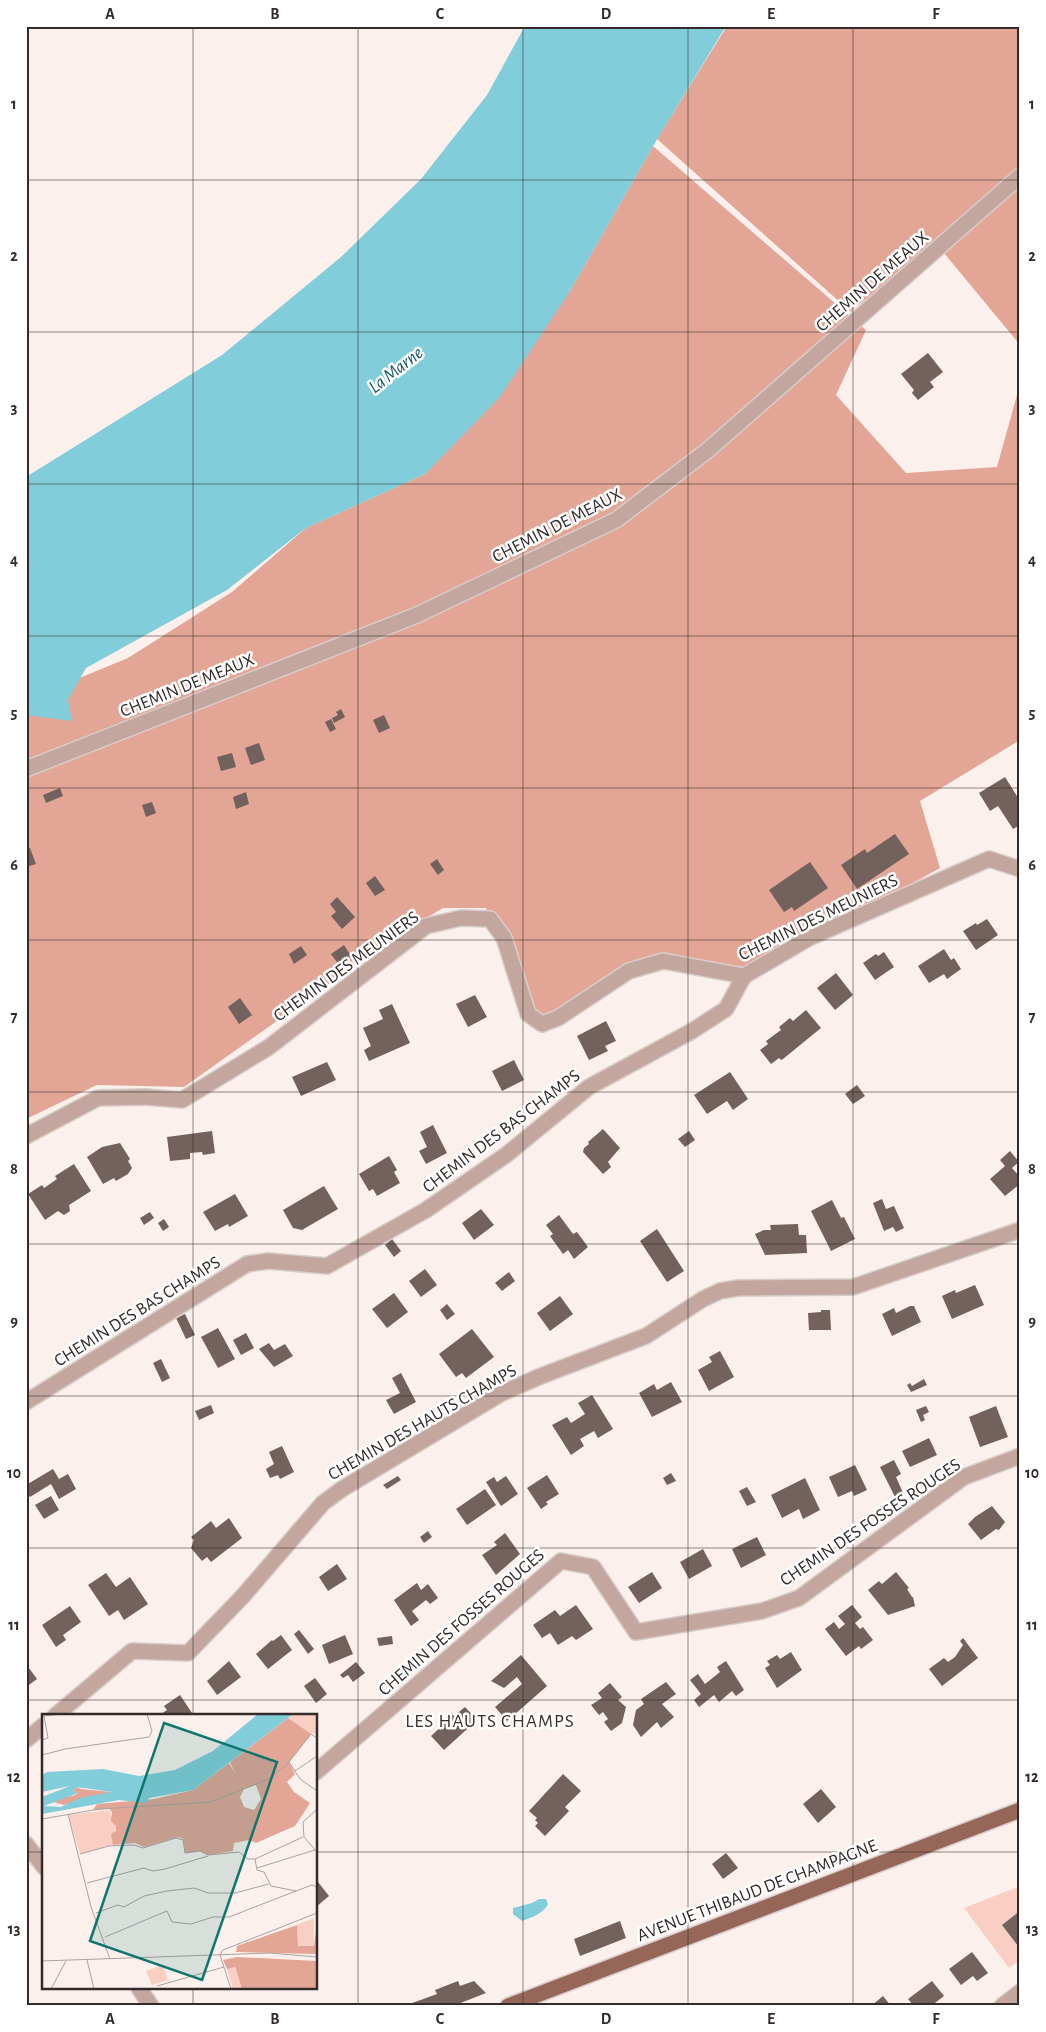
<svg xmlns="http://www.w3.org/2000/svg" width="1046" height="2032" font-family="'Alegreya Sans',sans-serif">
<rect width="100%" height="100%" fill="#fcf0ed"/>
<polygon fill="#f9cfc3" points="1020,1886 1020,1911 1002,1925 1018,1946 1020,1945 1020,1960 1009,1968 964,1908"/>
<g fill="#e3a595">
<polygon points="727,26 1020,26 1020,345 939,247 855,307 851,312 657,139"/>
<polygon points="653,146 866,330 836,395 906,473 997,467 1020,384 1020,740 920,801 940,868 744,976 663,961 542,1024 486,908 443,908 395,937 184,1087 97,1085 26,1119 26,700 128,658 232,592 306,528 425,474 570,291"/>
</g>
<g fill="#81cdda">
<polygon points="525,26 726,26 653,146 570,291 499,398 425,474 306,528 227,590 86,668 68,700 72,721 26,715 26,477 222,355 341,257 421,179 487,95"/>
<path d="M539,1899H546L548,1904C544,1913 531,1918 522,1921L513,1914V1908L532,1903Z"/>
</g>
<g fill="#72615c">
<polygon points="928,353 943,372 930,382 934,387 918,400 912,393 914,390 901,374"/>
<polygon points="341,709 345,717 334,723 332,718 338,715 336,712"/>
<polygon points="384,715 390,728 379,733 373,720"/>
<polygon points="331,719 336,729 330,732 325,722"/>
<polygon points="259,743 265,760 251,765 245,748"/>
<polygon points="232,753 236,767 221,771 217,757"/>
<polygon points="1005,777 1020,801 1020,825 1013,829 998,806 990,811 979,793"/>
<polygon points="60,788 63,796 46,803 43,795"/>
<polygon points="246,792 249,804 236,809 233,797"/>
<polygon points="152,802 156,813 146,817 142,805"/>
<polygon points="895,834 909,854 857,889 841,865 865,849 867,853"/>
<polygon points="30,848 36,864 26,867 26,849"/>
<polygon points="437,859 444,870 438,875 430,864"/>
<polygon points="810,862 828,888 794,911 792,907 784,912 769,890"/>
<polygon points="375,876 385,890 375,896 366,883"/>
<polygon points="337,897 355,917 342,929 331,916 336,912 330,904"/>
<polygon points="987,919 998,935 976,950 963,931 976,923 977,925"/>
<polygon points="344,945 351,956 339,965 331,954"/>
<polygon points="301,946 307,955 294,964 289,954"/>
<polygon points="944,949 951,960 954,958 961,969 947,979 944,974 929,983 918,966"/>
<polygon points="884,952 894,967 875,980 863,963 876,954 878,956"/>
<polygon points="836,973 853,995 835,1010 817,988"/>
<polygon points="475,995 487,1017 468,1027 456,1004"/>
<polygon points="240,998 252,1015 239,1024 228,1007"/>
<polygon points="392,1004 410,1043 369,1061 364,1050 371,1046 363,1028 383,1019 379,1010"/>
<polygon points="806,1010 821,1028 783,1059 781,1060 779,1058 771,1064 760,1050 768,1044 766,1041 781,1030 779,1027 790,1018 793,1021"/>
<polygon points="606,1021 616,1041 605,1046 608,1051 589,1060 577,1036"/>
<polygon points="514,1060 524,1080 502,1091 492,1071"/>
<polygon points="327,1062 336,1080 301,1096 292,1077"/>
<polygon points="730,1072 748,1099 733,1110 727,1101 707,1114 694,1095"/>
<polygon points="857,1085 865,1096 853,1104 845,1094"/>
<polygon points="433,1125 447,1153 426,1164 419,1151 427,1147 420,1132"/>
<polygon points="603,1129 620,1148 608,1162 611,1167 603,1174 583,1152 584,1148 589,1144 588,1142"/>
<polygon points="212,1131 215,1153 203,1155 202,1152 190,1153 190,1159 170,1161 167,1137"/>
<polygon points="689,1131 695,1140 685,1147 678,1139"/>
<polygon points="120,1143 130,1159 128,1161 132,1168 128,1174 116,1181 114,1178 103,1184 87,1157 102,1147"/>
<polygon points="1010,1151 1019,1162 1012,1168 1020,1177 1020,1184 1005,1196 990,1179 1005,1166 1000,1160"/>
<polygon points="389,1156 397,1170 394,1172 400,1183 377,1196 373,1189 369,1191 359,1174"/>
<polygon points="74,1164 91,1191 69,1205 70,1211 64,1215 58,1211 45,1220 28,1194 42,1185 44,1188 57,1179 55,1176"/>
<polygon points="324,1186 338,1209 302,1230 293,1228 283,1210"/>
<polygon points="235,1194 248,1216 229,1227 228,1224 215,1231 203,1212"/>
<polygon points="882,1199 886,1209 894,1206 904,1228 896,1232 893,1227 884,1231 873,1203"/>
<polygon points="832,1200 841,1218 844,1217 855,1239 831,1251 811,1211"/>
<polygon points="481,1209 494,1225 474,1240 462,1223"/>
<polygon points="150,1212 154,1218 144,1225 140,1218"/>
<polygon points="559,1215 573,1234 577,1232 588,1247 574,1259 568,1250 563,1254 550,1236 553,1234 546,1225"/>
<polygon points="164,1219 169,1227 163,1231 158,1223"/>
<polygon points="798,1224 799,1235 806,1235 807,1253 765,1255 755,1234 764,1230 771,1230 770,1225"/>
<polygon points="657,1229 684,1271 667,1282 640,1241"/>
<polygon points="392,1239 401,1251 394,1257 385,1245"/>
<polygon points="425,1269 437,1285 421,1297 409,1281"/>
<polygon points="509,1272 515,1281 502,1291 495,1283"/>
<polygon points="975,1285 984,1305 952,1319 942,1296 955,1290 956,1293"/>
<polygon points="394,1293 408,1312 387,1328 372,1309"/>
<polygon points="560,1296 573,1314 550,1331 537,1313"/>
<polygon points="447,1304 455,1314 447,1320 440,1310"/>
<polygon points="910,1306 914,1306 921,1322 892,1336 882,1314 894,1308 896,1313"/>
<polygon points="821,1310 830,1310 831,1330 809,1330 808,1313 821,1312"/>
<polygon points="185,1314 195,1335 186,1339 176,1318"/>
<polygon points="218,1328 235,1359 218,1368 201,1337"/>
<polygon points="472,1329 494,1357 466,1378 462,1373 456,1377 439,1354"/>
<polygon points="246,1333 254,1348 241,1355 233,1340"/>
<polygon points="269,1343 274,1350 285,1344 293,1356 274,1367 259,1349"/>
<polygon points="720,1351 734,1377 709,1391 698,1370 712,1362 709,1357"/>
<polygon points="161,1359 170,1378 162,1382 153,1363"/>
<polygon points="401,1373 416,1402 394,1414 386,1400 400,1393 392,1378"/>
<polygon points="924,1379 927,1385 911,1392 907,1385 910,1383 912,1386"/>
<polygon points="671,1382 682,1402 652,1417 639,1393 654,1384 657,1390"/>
<polygon points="592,1395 613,1429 598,1438 594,1431 580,1439 584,1446 571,1455 552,1425 567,1417 571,1423 585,1414 578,1403"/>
<polygon points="211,1405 214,1413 199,1420 195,1411"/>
<polygon points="926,1406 929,1412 923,1415 925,1420 921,1422 916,1410"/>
<polygon points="996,1406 1008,1437 980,1447 969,1417"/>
<polygon points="929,1438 937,1455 910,1467 902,1451"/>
<polygon points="282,1446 294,1472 280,1479 278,1475 270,1478 266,1469 274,1464 269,1452"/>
<polygon points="894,1460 901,1474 896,1477 904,1495 896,1499 880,1467"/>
<polygon points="855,1465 867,1490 854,1496 852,1491 838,1497 829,1477"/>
<polygon points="53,1469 59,1479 68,1474 76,1489 59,1499 51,1484 30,1497 26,1491 26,1485"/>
<polygon points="671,1473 676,1481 667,1485 663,1478"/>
<polygon points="547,1475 559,1494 546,1502 548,1504 541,1509 527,1488"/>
<polygon points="398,1476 401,1480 387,1489 383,1485"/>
<polygon points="506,1476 518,1494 501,1506 486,1482 494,1477 497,1482"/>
<polygon points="805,1478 820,1510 803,1519 799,1509 782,1518 771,1495"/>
<polygon points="747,1487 756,1502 747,1506 739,1491"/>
<polygon points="485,1489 496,1505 467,1525 456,1509"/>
<polygon points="51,1496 59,1510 44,1519 35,1505"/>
<polygon points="992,1506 1005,1522 999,1530 996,1529 981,1540 968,1524 975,1517"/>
<polygon points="229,1518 242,1538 211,1562 207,1557 202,1561 191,1548 194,1540 191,1537 211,1521 216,1528"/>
<polygon points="428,1531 432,1537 424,1543 420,1537"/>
<polygon points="505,1533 520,1554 496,1575 482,1555 497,1545 494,1542"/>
<polygon points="757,1537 766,1555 741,1568 732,1549"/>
<polygon points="703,1549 712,1566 689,1579 680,1562"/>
<polygon points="337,1564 347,1579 328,1591 319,1577"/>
<polygon points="652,1572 662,1588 639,1603 628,1587"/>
<polygon points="896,1572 909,1588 907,1589 912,1597 913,1597 915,1606 888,1615 868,1590 879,1581 882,1584"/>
<polygon points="106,1573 116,1587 130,1577 148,1604 124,1620 118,1610 109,1616 88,1585"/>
<polygon points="417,1583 421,1590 428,1584 438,1598 430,1604 426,1600 412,1611 419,1620 411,1626 394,1600"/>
<polygon points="576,1605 593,1629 576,1640 572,1636 558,1645 550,1633 542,1638 533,1625 555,1610 560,1616"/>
<polygon points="852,1605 862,1617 855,1623 860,1629 863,1627 873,1640 861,1649 859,1646 846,1656 825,1629 834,1622 839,1629 845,1624 838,1616"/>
<polygon points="70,1606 81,1622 63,1635 66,1640 56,1647 42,1625"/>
<polygon points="299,1630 314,1649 308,1654 294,1634"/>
<polygon points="281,1635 292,1650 268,1669 256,1654 272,1640 273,1641"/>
<polygon points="345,1635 353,1654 329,1664 322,1645"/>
<polygon points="392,1636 393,1644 379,1646 377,1638"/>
<polygon points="963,1638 978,1658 942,1686 929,1669 944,1658 948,1662 955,1657 963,1645 960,1641"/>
<polygon points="791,1652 802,1670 777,1688 765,1668 770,1665 767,1661 777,1655 780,1659"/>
<polygon points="521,1655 547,1686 507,1721 495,1707 522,1684 517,1677 504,1688 491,1681"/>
<polygon points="229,1661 241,1677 217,1695 207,1681"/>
<polygon points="726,1661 744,1690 736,1696 732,1691 719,1702 714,1695 699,1707 694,1700 701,1694 690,1680 698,1674 705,1684 720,1672 717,1667"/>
<polygon points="356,1662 365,1673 353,1682 348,1675 343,1678 340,1675"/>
<polygon points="26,1664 37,1679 26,1687"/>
<polygon points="315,1678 327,1694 316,1703 304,1686"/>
<polygon points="666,1682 676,1694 662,1704 674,1717 661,1728 657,1722 641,1737 633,1725 636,1710 644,1704 641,1699"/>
<polygon points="610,1683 622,1697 618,1700 626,1707 622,1723 611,1731 604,1722 608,1719 603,1712 599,1715 591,1705 602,1698 598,1693"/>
<polygon points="180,1695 194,1716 158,1716 167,1710 164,1706"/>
<polygon points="465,1707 477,1720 444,1750 431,1736 443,1725 440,1722 451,1713 454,1716"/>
<polygon points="563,1774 581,1791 565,1807 569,1811 545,1836 535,1826 538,1823 535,1820 537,1818 529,1811"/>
<polygon points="821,1789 836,1807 818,1823 803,1804"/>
<polygon points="726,1853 738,1868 723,1879 712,1864"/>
<polygon points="318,1882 329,1896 316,1907 316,1884"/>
<polygon points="1020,1911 1020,1945 1018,1946 1002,1925"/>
<polygon points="620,1921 626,1938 580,1956 574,1939"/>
<polygon points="972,1952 988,1973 977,1981 973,1976 961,1985 949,1969"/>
<polygon points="458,1981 460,1986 474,1981 486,1993 453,2006 404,2006 437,1994 435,1990"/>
<polygon points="932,1981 944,1996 931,2006 914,2006 908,1999"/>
<polygon points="883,1996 891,2006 871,2006"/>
</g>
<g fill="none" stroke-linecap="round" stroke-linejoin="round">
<g stroke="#d8cdca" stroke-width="18">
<g id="minor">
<polyline points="26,769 417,615 616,520 708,450 1020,176"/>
<polyline points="26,1136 98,1098 146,1097 182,1100 269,1047 426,926 461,918 490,919 504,938 528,1014 542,1024 558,1018 629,971 663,961 744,976 809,938 989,859 1020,869"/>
<polyline points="26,1402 247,1264 268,1261 327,1266 426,1210 506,1155 589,1087 692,1031 726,1009 744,976"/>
<polyline points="55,1716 132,1651 188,1653 243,1596 323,1503 342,1489 502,1393 541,1376 646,1336 703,1299 720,1291 738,1288 853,1287 1020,1230"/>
<polyline points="26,1740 44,1725"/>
<polyline points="316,1772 561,1561 593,1567 636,1632 762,1611 799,1598 964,1477 1020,1456"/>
<polyline points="26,1844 44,1867"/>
<polyline points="139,1988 151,2006"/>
<polyline points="1002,2006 1020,1992"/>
</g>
</g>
<g stroke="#d8cdca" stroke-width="18">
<polyline id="major" points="508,2006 1020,1810"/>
</g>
<use href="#minor" stroke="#c3a79f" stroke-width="15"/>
<use href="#major" stroke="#966659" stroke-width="15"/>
</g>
<path fill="none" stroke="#322b29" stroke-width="1" stroke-opacity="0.55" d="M193,26V1716M358,26V2006M523,26V2006M688,26V2006M853,26V2006M26,180H1020M26,332H1020M26,484H1020M26,636H1020M26,788H1020M26,940H1020M26,1092H1020M26,1244H1020M26,1396H1020M26,1548H1020M26,1700H1020M26,1852H44M316,1852H1020M193,1988V2006"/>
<g text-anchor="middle" stroke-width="5" stroke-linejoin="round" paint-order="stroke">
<g font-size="18" fill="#322b29" stroke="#fff">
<text transform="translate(872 281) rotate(-41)" y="6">CHEMIN DE MEAUX</text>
<text transform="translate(557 525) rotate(-27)" y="6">CHEMIN DE MEAUX</text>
<text transform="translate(187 685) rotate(-22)" y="6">CHEMIN DE MEAUX</text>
<text transform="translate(818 917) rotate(-26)" y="6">CHEMIN DES MEUNIERS</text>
<text transform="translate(346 966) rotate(-36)" y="6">CHEMIN DES MEUNIERS</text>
<text transform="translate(501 1131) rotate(-37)" y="6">CHEMIN DES BAS CHAMPS</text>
<text transform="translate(137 1311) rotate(-32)" y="6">CHEMIN DES BAS CHAMPS</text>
<text transform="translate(422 1422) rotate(-30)" y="6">CHEMIN DES HAUTS CHAMPS</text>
<text transform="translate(870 1522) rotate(-34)" y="6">CHEMIN DES FOSSES ROUGES</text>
<text transform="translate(461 1622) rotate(-41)" y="6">CHEMIN DES FOSSES ROUGES</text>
<text transform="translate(757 1890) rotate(-21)" y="6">AVENUE THIBAUD DE CHAMPAGNE</text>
</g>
<g font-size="19" font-style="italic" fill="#155660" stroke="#fff">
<text transform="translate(395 369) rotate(-38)" y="7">La Marne</text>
</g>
<g font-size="19" letter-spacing="1" fill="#3e2f2b" stroke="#fff">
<text x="490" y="1727">LES HAUTS CHAMPS</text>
</g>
</g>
<g transform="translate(42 1714)">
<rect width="275" height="275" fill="#fcf0ed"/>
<path d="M251,0H275V22L270,18L266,23L244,5ZM67,96L74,112L71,131L38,140L26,101ZM272,204V232H256L255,211ZM121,251L126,266L110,271L104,257ZM192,252L200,275H191L185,255Z" fill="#f9cfc3"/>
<path d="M246,4L269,20L247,48L253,60L245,68L252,78L268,89L253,112L214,129L207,126L192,129L191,137L166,141L158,137L143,139L141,125L136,123L102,133L93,129L71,131L69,120L74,117V112L69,107L70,98L67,95L51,96L55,90L112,85L151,76L187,49L193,59L188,48ZM214,71L219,85L212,96L202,93L198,83L202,75ZM35,73L39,75L70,78L22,91L8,87L33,81L36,79L31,77ZM275,209V240L194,238L195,232L255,211L256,232H272ZM195,243L275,247V275H200L193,253L185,255L181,246Z" fill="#e3a595" fill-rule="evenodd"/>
<path d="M216,0H251L151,76L107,84L104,89L77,86L0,100V83L28,72L0,78V61L5,58L61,55L97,62L133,56L171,37ZM35,73L70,78L38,84L19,93L2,92L36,79L31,77Z" fill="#81cdda" fill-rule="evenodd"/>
<path fill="none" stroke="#aba19f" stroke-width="1" d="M0,2L21,0M0,26L6,24L2,2M0,41L23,35L107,23L110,17L105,0M247,48L258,65L275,77M253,57L275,42M275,95L261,108L262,123L275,138M26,100L49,193L68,245M0,105L57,95L169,88L229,64L247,48L269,20L275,24M38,140L67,132L92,131L101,134L134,124L141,126L143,139L158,137L166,141L197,138L206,145H213M213,145L215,156L222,158L229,172L254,177L270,171L275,173M213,145L261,123M215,154L273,136M45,169L102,154L111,157L123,155L166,142M54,199L76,191L82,193L102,182L125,177L152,174L166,179H193L227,170M63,223L125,197L130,208L149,210L171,203H187L254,177M45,246L52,275M0,247L228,239L275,243M115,272L182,253M9,275L24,247M189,275L178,241L181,236L275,199"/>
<path fill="#0f766e" fill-opacity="0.15" stroke="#0f766e" stroke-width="2.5" d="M122,9L235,48L160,266L48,227Z"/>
<rect width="275" height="275" fill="none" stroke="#322b29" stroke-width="2.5"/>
</g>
<rect width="1046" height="2032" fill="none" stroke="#ffffff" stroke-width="55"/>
<rect x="28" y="28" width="990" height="1976" fill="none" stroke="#322b29" stroke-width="2"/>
<g font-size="16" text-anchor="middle" font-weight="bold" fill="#322b29">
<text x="110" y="19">A</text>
<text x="275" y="19">B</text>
<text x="440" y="19">C</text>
<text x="606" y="19">D</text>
<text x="771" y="19">E</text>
<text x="936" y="19">F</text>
<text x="14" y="109">1</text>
<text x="1032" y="109">1</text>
<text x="14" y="261">2</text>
<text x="1032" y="261">2</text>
<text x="14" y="413">3</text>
<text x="1032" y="413">3</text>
<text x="14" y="565">4</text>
<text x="1032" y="565">4</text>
<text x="14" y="718">5</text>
<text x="1032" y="718">5</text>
<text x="14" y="870">6</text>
<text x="1032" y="870">6</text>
<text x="14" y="1022">7</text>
<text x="1032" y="1022">7</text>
<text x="14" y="1174">8</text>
<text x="1032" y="1174">8</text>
<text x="14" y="1326">9</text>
<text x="1032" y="1326">9</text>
<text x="14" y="1478">10</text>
<text x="1032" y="1478">10</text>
<text x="14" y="1630">11</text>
<text x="1032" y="1630">11</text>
<text x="14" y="1782">12</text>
<text x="1032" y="1782">12</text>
<text x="14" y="1934">13</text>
<text x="1032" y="1934">13</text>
<text x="110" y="2024">A</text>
<text x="275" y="2024">B</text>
<text x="440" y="2024">C</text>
<text x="606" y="2024">D</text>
<text x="771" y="2024">E</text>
<text x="936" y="2024">F</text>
</g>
</svg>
